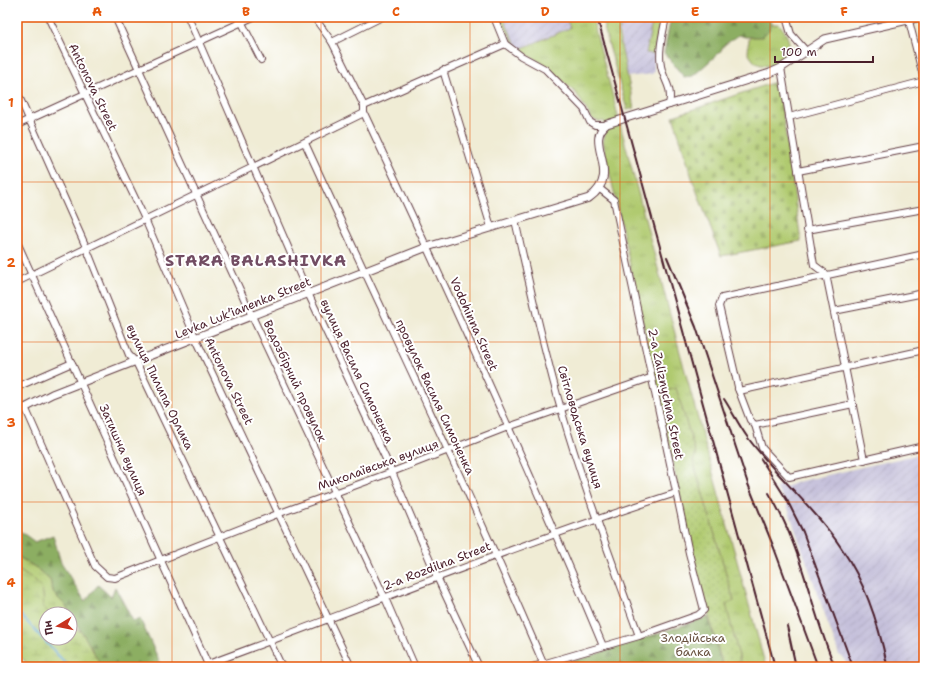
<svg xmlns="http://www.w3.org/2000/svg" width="941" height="684" font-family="'Shantell Sans',sans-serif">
<defs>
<pattern id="industrial-furrows" width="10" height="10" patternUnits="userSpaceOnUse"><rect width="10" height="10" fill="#c5c0da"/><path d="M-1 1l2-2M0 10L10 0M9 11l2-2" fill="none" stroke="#aba5bb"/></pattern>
<pattern id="grass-tufts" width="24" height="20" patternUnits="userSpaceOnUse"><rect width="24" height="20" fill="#b0ca70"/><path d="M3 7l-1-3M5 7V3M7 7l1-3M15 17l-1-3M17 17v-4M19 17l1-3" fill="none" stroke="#99ad61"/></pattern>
<pattern id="forest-firs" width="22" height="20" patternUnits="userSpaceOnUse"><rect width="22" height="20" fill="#8cae62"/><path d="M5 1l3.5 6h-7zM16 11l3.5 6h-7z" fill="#748d51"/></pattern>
<pattern id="wetland-marsh" width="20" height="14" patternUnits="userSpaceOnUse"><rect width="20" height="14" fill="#b0ca70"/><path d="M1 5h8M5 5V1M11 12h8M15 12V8" fill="none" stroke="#99ad61"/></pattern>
<pattern id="cemetery-stones" width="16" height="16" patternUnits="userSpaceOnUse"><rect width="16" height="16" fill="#b0ca70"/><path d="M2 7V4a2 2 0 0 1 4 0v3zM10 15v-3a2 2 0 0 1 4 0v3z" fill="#99ad61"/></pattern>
<pattern id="garden-dots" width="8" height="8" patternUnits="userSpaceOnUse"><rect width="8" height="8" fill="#b0ca70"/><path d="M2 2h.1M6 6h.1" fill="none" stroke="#99ad61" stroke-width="1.8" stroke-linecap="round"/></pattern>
</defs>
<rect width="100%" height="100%" fill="#fff"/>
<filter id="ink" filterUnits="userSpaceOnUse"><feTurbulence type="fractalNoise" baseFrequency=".025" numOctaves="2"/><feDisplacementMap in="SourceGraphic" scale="8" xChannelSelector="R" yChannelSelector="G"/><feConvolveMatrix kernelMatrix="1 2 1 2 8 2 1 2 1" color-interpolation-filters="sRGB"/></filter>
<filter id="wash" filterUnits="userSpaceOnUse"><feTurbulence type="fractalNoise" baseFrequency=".012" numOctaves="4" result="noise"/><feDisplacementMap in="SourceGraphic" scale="16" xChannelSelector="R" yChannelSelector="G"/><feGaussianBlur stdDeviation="0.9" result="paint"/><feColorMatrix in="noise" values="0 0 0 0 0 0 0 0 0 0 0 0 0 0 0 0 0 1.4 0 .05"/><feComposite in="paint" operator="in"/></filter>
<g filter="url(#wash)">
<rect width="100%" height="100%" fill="#f0ecd5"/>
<g fill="url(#industrial-furrows)">
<polygon points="503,17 566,17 570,28 520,49 513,39"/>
<polygon points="617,17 653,17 646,53 654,54 654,72 652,74 627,77"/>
<polygon points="924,453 924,667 847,667 844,658 839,655 786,503 776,488 780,485 786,487 797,482"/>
</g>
<g fill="url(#grass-tufts)" stroke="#7d744e">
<polygon points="499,17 503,17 513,39 520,49 570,28 566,17 592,17 682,360 766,667 723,667 740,661 725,604 734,601 693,460 696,455 676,389 658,393 603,142 606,130 604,121 600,122 592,119 576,93 543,64 517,49"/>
<polygon points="601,17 617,17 620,30 618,31 634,108 627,110"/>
<polygon points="653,17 662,17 654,54 646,53"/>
<path d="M766,24H779C784,30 788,36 789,43C791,61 770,71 756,63C753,61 750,56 748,53L749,39L756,28Z"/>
<path d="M17,556L35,567L50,580L54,594L66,606L70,614H50L42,607C46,583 34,582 17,569Z"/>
</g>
<g fill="url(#forest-firs)" stroke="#6b6646">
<polygon points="671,17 772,17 769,30 762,37 745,37 739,35 724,45 720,52 693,76 684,77 664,53"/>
<polygon points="17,529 35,542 53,535 61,563 85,601 98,585 111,597 115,587 133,621 140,619 162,667 102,667 66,606 54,594 50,580 35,567 17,556"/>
<polygon points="708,617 723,667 546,667 584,658"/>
</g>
<path fill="url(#wetland-marsh)" stroke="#7d744e" d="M17,569C35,582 46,583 43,607L50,614H46V638H70V626L82,632L102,667H30L17,653Z"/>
<polygon fill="url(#cemetery-stones)" stroke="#7d744e" points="778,81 801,241 721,256 693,181 673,116"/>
<polygon fill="url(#garden-dots)" stroke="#7d744e" points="676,388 696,455 693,460 734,601 726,604 740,661 723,667 693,558 658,393"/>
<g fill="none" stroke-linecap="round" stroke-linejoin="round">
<polyline stroke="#5aa3d1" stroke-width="2" points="17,611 69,667"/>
</g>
</g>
<g filter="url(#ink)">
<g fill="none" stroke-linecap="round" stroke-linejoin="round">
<g stroke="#633e44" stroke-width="8">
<g id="minor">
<polyline points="48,17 145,219 196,339 351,667"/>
<polyline points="115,17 252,316 385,598 415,667"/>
<polyline points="188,17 308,293 392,472 437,577 479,667"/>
<polyline points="239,17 261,60"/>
<path d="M314,17L332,42L364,106V113C447,289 528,466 603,646"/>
<polyline points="494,17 505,44 521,56 545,69 584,109 590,122 595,125 604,125"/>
<path d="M666,17C663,33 658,50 661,66C664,82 673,87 669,105"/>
<polyline points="786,17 791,34 806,51"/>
<polyline points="908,17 924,80"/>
<polyline points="332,42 382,17"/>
<polyline points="781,68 814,265 826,274 864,460"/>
<polyline points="443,70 491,227"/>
<polyline points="17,92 86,247 129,355 136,362 282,667"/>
<polyline points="364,106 505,44"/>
<polyline points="789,117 924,81"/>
<polyline points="17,125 253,17"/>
<path d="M305,143C384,316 468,487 543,663"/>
<polyline points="798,171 924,146"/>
<path d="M515,220C529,283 543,347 561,409C583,486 612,561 639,636"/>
<polyline points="807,230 924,209"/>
<polyline points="17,242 209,667"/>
<polyline points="924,254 722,298 719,306 739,391 750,420 755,425 762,448 789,477 924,446"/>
<polyline points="17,282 364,113"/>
<polyline points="834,311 924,293"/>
<polyline points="17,387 72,363"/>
<polyline points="738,389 739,391 924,350"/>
<polyline points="17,401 19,411"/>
<polyline points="25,407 95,566 107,577 115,578 280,513 392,472 508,427 650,378"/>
<polyline points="755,425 853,404"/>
<path d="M208,664C364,607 517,544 676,493"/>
<polyline points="532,667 639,636 698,615 704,610 689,553 614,200 600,189"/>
</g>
</g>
<g stroke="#633e44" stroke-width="9">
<path id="tertiary" d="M17,412L52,394L427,247L589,198C624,173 582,142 607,124L770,73L781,68L825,39L921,17"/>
</g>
<use href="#minor" stroke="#fff" stroke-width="6"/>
<use href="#tertiary" stroke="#fff" stroke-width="7"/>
<g stroke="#4a1f2b" stroke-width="2">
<polyline points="597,17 775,667"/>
<polyline points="667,257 696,327 748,484 774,548 818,667"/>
<path d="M724,399C732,411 739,426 748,438C777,477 815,508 842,549C866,584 879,625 887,665"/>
<polyline points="761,459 787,500 803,532 853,667"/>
<path d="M769,493C803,549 810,608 835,667"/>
<polyline points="787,626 796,667"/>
</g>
</g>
</g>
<path fill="none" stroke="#e8590c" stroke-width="1" stroke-opacity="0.55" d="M172,17V667M321,17V667M470,17V667M620,17V667M770,17V667M17,182H924M17,342H924M17,502H924"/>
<g text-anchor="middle" stroke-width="4" stroke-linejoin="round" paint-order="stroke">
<g font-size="12" fill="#4a1f2b" stroke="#fff">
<text transform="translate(93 87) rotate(64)" y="4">Antonova Street</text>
<text transform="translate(243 308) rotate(-22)" y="4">Levka Lukʼianenka Street</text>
<text transform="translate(474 324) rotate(66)" y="4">Vodohinna Street</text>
<text transform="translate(357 371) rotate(65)" y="4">вулиця Василя Симоненка</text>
<text transform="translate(229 381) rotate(64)" y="4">Antonova Street</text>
<text transform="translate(295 381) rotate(65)" y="4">Водозбірний провулок</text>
<text transform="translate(160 387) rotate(64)" y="4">вулиця Пилипа Орлика</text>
<text transform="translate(666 394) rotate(78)" y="4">2-a Zaliznychna Street</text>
<text transform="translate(435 397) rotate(65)" y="4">провулок Василя Симоненка</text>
<text transform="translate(580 427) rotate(73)" y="4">Світловодська вулиця</text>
<text transform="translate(123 450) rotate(66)" y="4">Затишна вулиця</text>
<text transform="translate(378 465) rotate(-20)" y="4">Миколаївська вулиця</text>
<text transform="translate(437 566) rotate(-21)" y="4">2-a Rozdilna Street</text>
</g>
<g font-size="12" fill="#695240" stroke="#fff">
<text x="693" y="642">Злодійська<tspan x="693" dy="14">балка</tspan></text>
</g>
<g font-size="16" font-weight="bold" letter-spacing="1" fill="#724d63" stroke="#fff">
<text x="256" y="266">STARA BALASHIVKA</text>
</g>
</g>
<rect width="941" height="684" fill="none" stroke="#fff" stroke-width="44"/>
<g transform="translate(58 626) rotate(260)"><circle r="19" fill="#ffffff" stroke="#b7a5aa"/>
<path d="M0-3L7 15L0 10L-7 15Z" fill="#c8321e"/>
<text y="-6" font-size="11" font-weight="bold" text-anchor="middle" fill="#4a1f2b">Пн</text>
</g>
<path d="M775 56v6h98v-6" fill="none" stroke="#4a1f2b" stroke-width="2"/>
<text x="781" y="56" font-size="12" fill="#4a1f2b" stroke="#ffffff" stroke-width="3" paint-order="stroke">100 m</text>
<rect x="22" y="22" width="897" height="640" fill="none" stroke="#e8590c" stroke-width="1.5"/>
<g font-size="13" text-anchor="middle" font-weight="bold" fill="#e8590c">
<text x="97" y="16">A</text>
<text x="246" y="16">B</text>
<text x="396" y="16">C</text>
<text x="545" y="16">D</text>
<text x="695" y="16">E</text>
<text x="844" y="16">F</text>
<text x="11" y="107">1</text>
<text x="11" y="267">2</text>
<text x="11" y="427">3</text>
<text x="11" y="587">4</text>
</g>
</svg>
